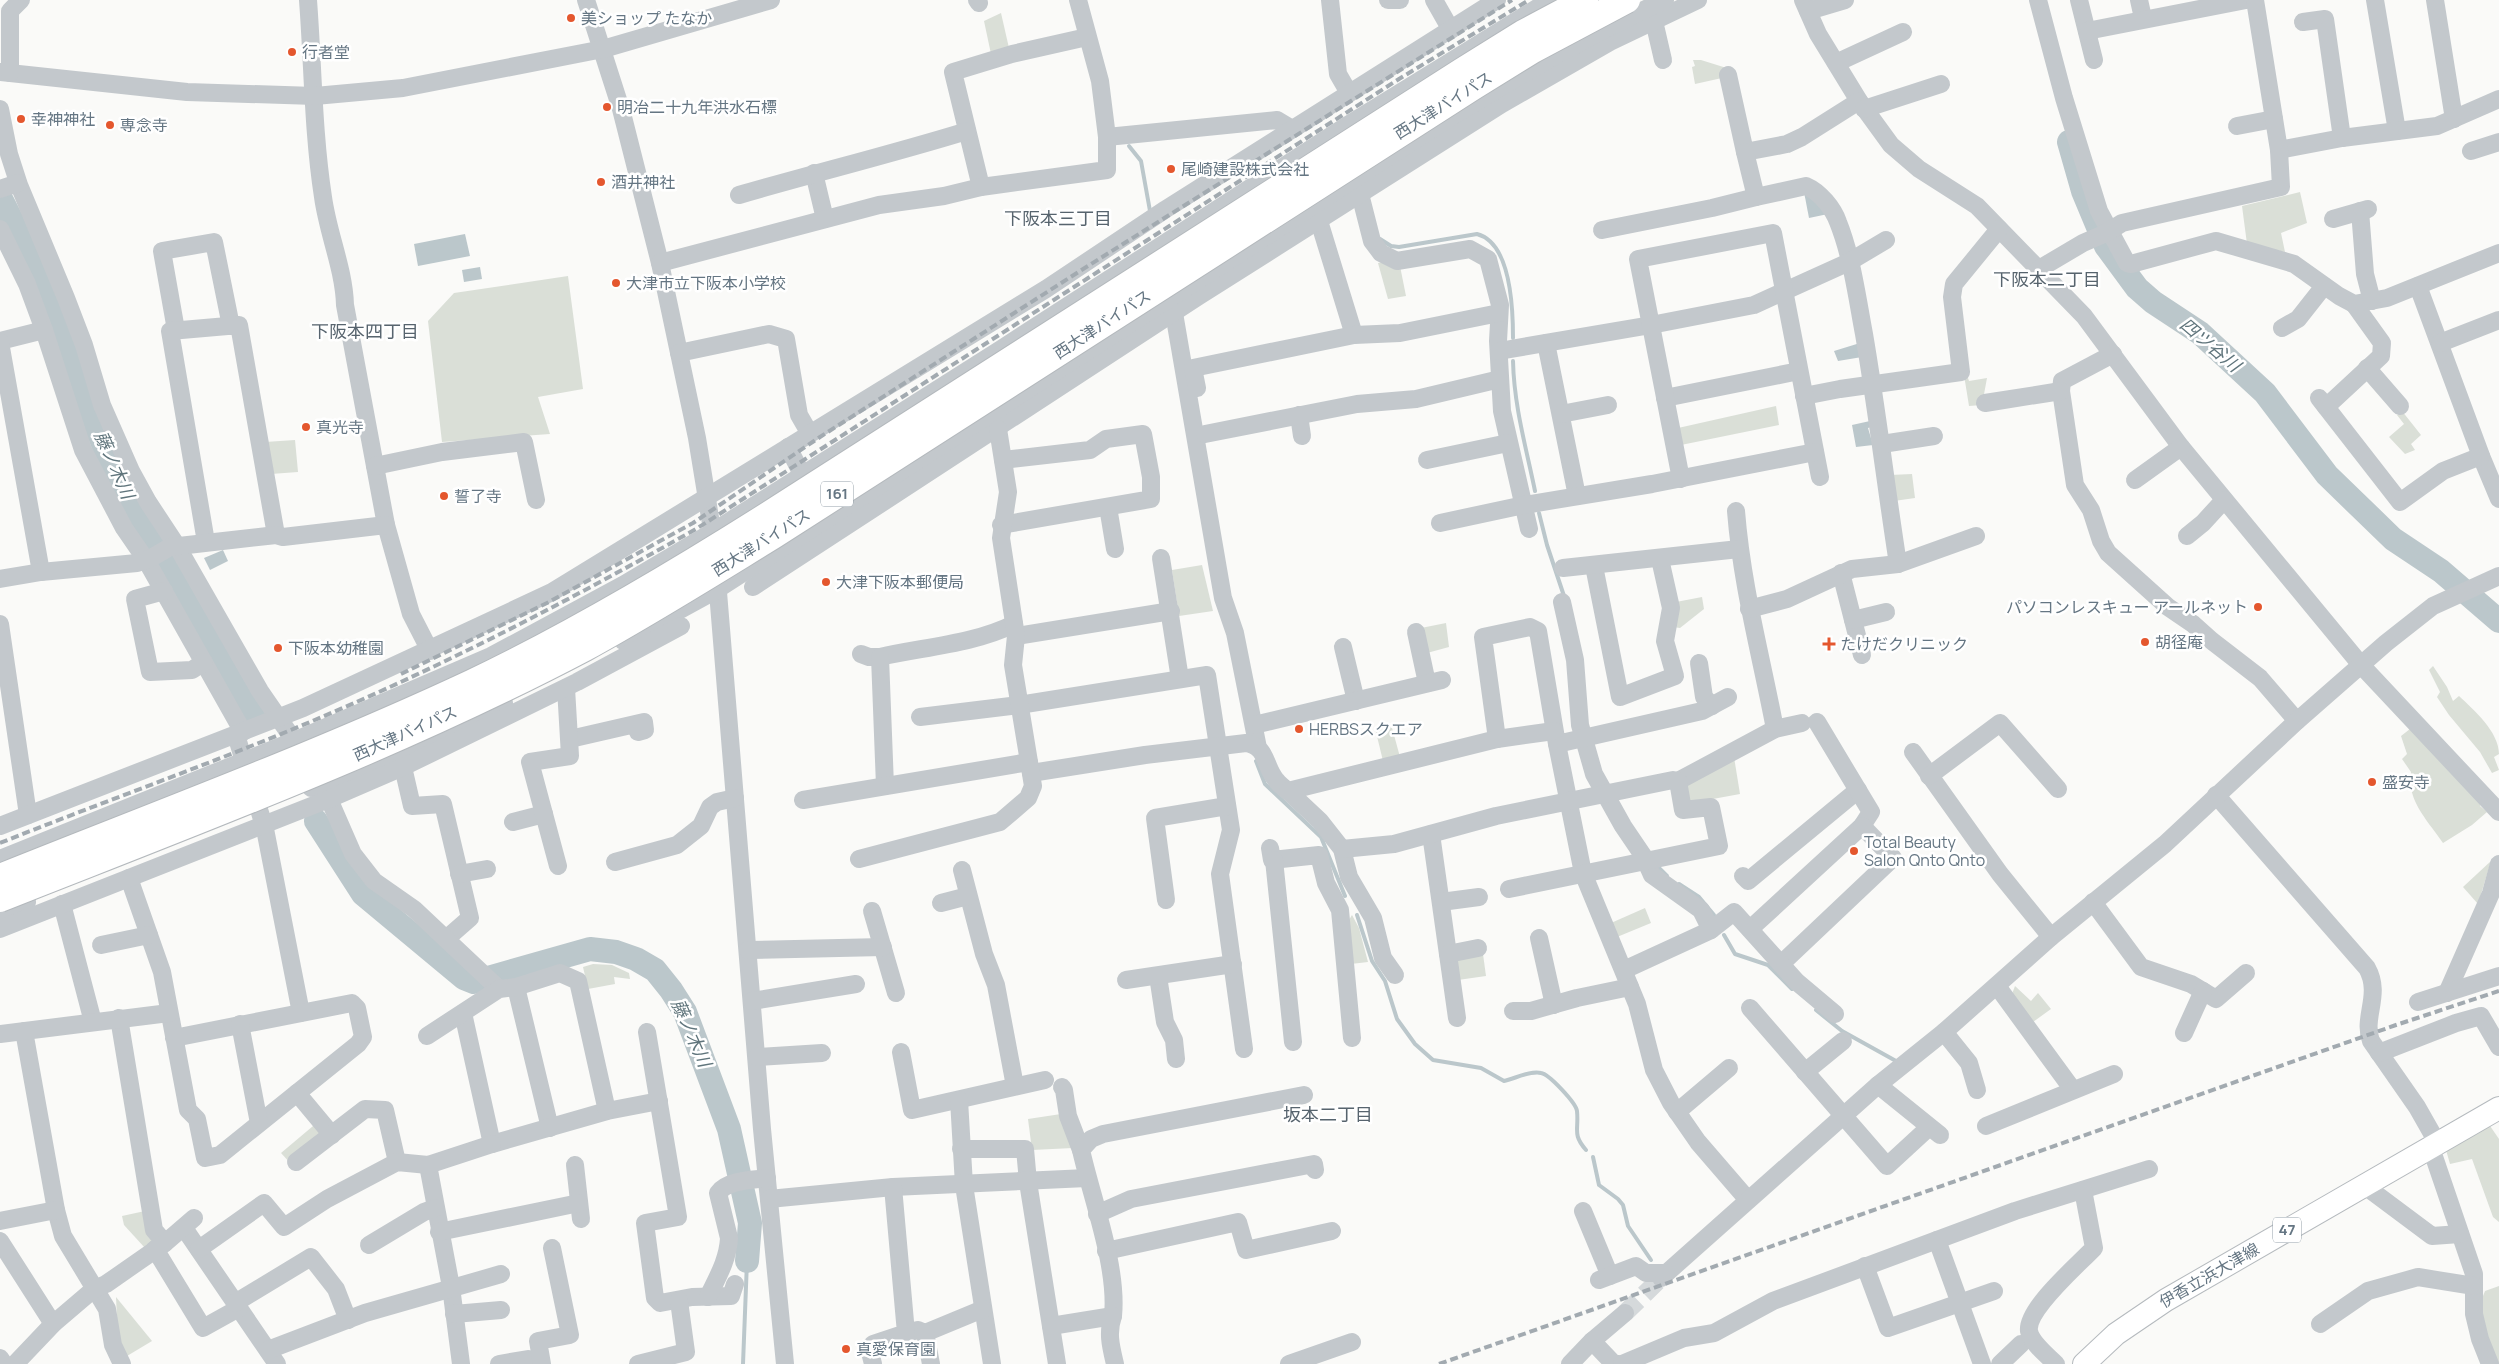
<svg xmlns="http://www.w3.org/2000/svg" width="2499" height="1364" font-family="Manrope,'Noto Sans JP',sans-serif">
<rect width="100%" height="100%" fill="#fafaf8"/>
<g fill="#dadfd7">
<polygon points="1001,13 1009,48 991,54 984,21"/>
<polygon points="1693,60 1701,60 1733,70 1722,78 1695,84 1692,67 1695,66"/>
<polygon points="2300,192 2307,223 2281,233 2285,252 2247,244 2242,206"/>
<polygon points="1384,262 1400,266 1406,296 1388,299 1378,263"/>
<polygon points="568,276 583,389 538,397 550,434 442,442 428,321 454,293"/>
<polygon points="1964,375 1967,375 1969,381 1987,378 1982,405 1969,406"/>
<polygon points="1776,406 1779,425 1681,445 1678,428"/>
<polygon points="2402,411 2421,435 2411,444 2415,450 2405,454 2389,437 2404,424 2397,415"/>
<polygon points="295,440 298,472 271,474 265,442"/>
<polygon points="1912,474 1915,498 1894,501 1890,475"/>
<polygon points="1202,565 1213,611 1179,616 1172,570"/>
<polygon points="1702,597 1704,609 1680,628 1673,627 1676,602"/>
<polygon points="1446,623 1449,647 1427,653 1421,628"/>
<path d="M2433,666L2447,687L2453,701L2459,696C2474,710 2499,732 2499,754L2494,757L2499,770L2492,773L2480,752L2449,715L2437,697L2440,692L2429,670Z"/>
<polygon points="1391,724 1400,757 1383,761 1375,728"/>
<path d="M2410,729L2482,802L2480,806L2487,812L2472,825L2443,843C2428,821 2406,800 2411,772L2402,759L2407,754L2401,736Z"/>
<polygon points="1734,757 1740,794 1691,803 1684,796 1687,783"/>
<polygon points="2491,861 2478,904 2463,887"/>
<polygon points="1645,908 1651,923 1617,937 1611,923"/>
<polygon points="1352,915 1359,928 1368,962 1351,964 1346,925"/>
<polygon points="1483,954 1486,976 1458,980 1455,964 1461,957"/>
<polygon points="593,964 612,965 629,973 630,979 614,977 615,984 588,989 583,967"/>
<polygon points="2015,986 2031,1001 2038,993 2051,1009 2033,1022 2012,994"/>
<polygon points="1061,1114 1073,1148 1032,1150 1028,1119"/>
<polygon points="319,1121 331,1135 292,1165 281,1153"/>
<polygon points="2488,1123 2499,1139 2499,1222 2493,1217 2472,1159 2450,1164 2446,1150"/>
<polygon points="145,1211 155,1238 145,1248 124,1225 122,1216"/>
<polygon points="2499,1286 2499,1364 2485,1364 2477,1296 2483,1296 2485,1291"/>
<polygon points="116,1297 152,1341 127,1356 118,1341"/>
</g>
<g fill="#bbc7cb">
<polygon points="1804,192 1828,214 1809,218"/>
<polygon points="465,234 470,256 418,266 414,244"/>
<polygon points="480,267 482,279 464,282 462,270"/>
<polygon points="1860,343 1862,357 1838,361 1834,351"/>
<polygon points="1870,421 1871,427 1868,428 1873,445 1856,447 1852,425"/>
<polygon points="223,550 228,561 210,570 204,558"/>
</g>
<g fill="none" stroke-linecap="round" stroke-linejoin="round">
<g stroke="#bbc7cb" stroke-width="4">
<polyline points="1129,146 1141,161 1150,211"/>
<path d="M1380,239L1391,246L1399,247L1477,234C1511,243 1513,309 1513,338"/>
<path d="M1513,361C1514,406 1526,447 1535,491"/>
<polyline points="1539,513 1547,545 1564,596"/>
<polyline points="1256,761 1265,784 1321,837 1345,896"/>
<polyline points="1657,866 1667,876"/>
<polyline points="1679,884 1699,897 1714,915"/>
<path d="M1357,915L1372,961L1385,981L1397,1019L1415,1044L1433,1060L1481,1068L1504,1081C1514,1079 1531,1070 1541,1073C1549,1074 1576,1103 1577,1111C1579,1130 1572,1134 1586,1150"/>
<polyline points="1724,935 1735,954 1768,965 1792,989"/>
<polyline points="1816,1010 1842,1031 1896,1061"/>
<polyline points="1593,1157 1599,1185 1618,1199 1623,1205 1628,1226 1651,1260"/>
<polyline points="743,1364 747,1261"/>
</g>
<g stroke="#bbc7cb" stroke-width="24">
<polyline points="2069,142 2083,191 2106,246 2137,288 2153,302 2200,333 2265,393 2327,475 2393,539 2441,571 2499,621"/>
<polyline points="0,197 24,244 118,482 257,719"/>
<polyline points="316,821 363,894 464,978 474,982 590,949 616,952 636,959 655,970 671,990 685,1012 729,1129 750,1223 747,1261"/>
</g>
<polyline stroke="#d5d9db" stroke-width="18" stroke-dasharray="18 9" stroke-linecap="butt" points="1625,1313 1661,1278"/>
<g stroke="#b5babe" stroke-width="24">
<polyline id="major" points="2084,1364 2116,1334 2166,1300 2499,1108"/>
</g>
<g stroke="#c3c8cc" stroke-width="18">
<path d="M308,0C313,66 313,132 323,197C328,234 344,269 345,305L386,525L411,614L430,651"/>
<polyline points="586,0 621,109 660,263 697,438 714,542"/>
<polyline points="977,0 979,3"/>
<polyline points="1330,0 1338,74 1349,93"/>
<polyline points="1388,0 1400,0"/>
<polyline points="1434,0 1451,30"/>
<polyline points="1803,0 1818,34 1859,101 1891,145 1919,169 1977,206 2084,316 2181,447 2361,665 2499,812"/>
<polyline points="2038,0 2064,98 2099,211 2127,263 2131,264 2216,241 2294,264 2339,296 2354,304 2387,298 2499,253"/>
<polyline points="2079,0 2094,60"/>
<polyline points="2139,0 2143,18"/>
<polyline points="2375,0 2397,131"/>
<polyline points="2435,0 2454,119"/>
<polyline points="1808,11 1845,0"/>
<polyline points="1654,21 1663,60"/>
<polyline points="2303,22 2325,19 2342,138"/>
<polyline points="2087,31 2246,0"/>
<polyline points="1836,63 1903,32"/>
<polyline points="0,72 187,92 315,96 403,88 603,49 771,0"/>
<polyline points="10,73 10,11 21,0"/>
<polyline points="1728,75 1745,152 1787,144 1802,137 1859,101"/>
<polyline points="0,109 9,154 19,185 66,298 84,345 102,405 131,471 148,502 177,546 260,691 300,749"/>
<polyline points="1864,109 1941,84"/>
<polyline points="2237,126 2274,119"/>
<polyline points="1107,137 1277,120 1292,129"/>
<polyline points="2279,150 2342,138 2437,126 2499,99"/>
<polyline points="2471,151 2499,142"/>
<polyline points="814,173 825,219"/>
<polyline points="981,187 953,72 1012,54 1087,37"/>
<polyline points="0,189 18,183"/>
<polyline points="1360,194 1372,241 1381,253 1397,261 1470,249 1488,259 1500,305 1498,341 1502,411 1529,529"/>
<path d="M739,195C815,173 892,154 967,131"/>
<path d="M1756,197L1806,186C1820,192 1833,208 1838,222C1852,257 1857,297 1864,334C1877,410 1886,487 1898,564"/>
<polyline points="2360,211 2365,274 2372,301"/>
<polyline points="2333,219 2368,209"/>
<polyline points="1319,221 1354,335"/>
<polyline points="0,229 27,284 44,330 83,450 124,528 146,560 243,732"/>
<polyline points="1602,230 1712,208 1756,197 1745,152"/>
<polyline points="660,263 879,205 944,196 981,187 1107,170 1107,137 1100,81 1078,0"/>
<polyline points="2039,269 2083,243 2106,233 2122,223 2281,187 2279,150 2255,0"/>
<polyline points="2418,286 2481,456 2499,499"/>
<polyline points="1174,313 1223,598 1235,633 1258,748"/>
<polyline points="2282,328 2298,319 2324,286"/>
<polyline points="176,330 162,251 214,242 231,326"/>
<polyline points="0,341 44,330"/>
<polyline points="0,342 41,572"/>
<polyline points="1546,343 1577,496"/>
<polyline points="2440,343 2499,320"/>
<polyline points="1499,351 1651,325 1754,305 1849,262 1886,240"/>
<polyline points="679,353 769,334 786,339 799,415 810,434"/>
<polyline points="2113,354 2062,381 2061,391 2075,485 2091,510 2101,541 2108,553 2168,607 2193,624 2212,641 2260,678 2297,721"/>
<polyline points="2367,368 2400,406"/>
<polyline points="1197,388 1193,368 1354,335 1400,333 1499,313"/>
<polyline points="1804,396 1840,389 1961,372 1952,297 1954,284 1999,229"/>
<polyline points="1665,398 1799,371"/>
<polyline points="2319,398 2400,502 2443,471 2481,456"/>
<polyline points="1985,403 2061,391"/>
<polyline points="2326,407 2381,356 2382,343 2354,304"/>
<polyline points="1561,414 1608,405"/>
<polyline points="1299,415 1302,436"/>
<polyline points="1205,434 1357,404 1416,399 1500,379"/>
<polyline points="1882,444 1934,436"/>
<polyline points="788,447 807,484"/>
<polyline points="1427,460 1508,443"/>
<polyline points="375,466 442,452 524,442 536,500"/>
<polyline points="1681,479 1638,259 1773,233 1820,477"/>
<polyline points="2135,480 2181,447"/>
<polyline points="1108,507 1115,549"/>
<path d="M1736,511C1742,587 1761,655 1775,729"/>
<polyline points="1440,523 1524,505 1652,484 1815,452"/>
<polyline points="1001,525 1151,499 1151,477 1143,434 1106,439 1090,450 1003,460"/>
<polyline points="2187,536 2203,523 2224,500"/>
<polyline points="206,542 170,331 239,325 276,535"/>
<polyline points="1161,558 1180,679"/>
<polyline points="1594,566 1620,697 1675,676 1665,641 1671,608 1660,559"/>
<polyline points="1563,568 1739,549"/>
<polyline points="1841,573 1862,655"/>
<polyline points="0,579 41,572 137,563 151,558 170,547 276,535 283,537 386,525"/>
<polyline points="717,580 762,1129 785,1364"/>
<polyline points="753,587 1199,296 1502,104 1610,42 1698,0"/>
<polyline points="164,591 135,599 150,672 192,670 204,662"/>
<polyline points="1562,602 1575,660 1580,725 1594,774 1623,826 1644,857 1652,875 1701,910 1711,930"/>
<polyline points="1749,609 1787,599 1852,569 1898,564 1976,536"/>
<polyline points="1853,620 1886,612"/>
<polyline points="0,624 28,815"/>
<polyline points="1416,632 1427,683"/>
<polyline points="1016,636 1171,611"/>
<path d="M623,641L718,589C897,474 1076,358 1256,243C1388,157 1521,66 1665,0"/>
<polyline points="1343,647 1356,701"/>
<path d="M861,654L869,657H880C924,647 974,644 1014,624"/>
<polyline points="880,657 885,786"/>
<polyline points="1699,663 1704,697 1712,706"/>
<polyline points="920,717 1019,705 1207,675 1231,830 1220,874 1244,1049"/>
<polyline points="1254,725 1442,680"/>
<polyline points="236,735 265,829 301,1013"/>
<polyline points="570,739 644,722 645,730 638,732"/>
<polyline points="1497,739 1483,637 1530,627 1538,631 1557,744 1702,711 1728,697"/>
<polyline points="1557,744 1583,873 1637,1004 1654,1070 1671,1103 1698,1142 1748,1200"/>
<polyline points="1913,752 2000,874 2051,937"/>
<polyline points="403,767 412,806 443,804 470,918 446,939"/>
<path d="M1031,773L1145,755L1246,743C1268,747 1264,766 1276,780C1279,784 1284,788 1288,791L1497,739L1554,731"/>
<polyline points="1929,776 2000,723 2058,789"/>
<polyline points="1678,781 1775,729 1802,723"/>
<polyline points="311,788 401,752 504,703"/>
<polyline points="1288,791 1320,821 1342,849 1349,877 1373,918 1383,958 1395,975"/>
<path d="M2216,795L2367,968C2382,995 2362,1017 2371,1041L2417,1107L2438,1144"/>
<polyline points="329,799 353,854 374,881 414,909 499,989"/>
<polyline points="803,800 1029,762"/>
<polyline points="513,822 544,814"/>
<polyline points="0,826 303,708 552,592 1046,289 1166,209 1497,0"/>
<polyline points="1431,834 1457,1018"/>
<polyline points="1270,848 1272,860 1319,855 1326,883 1340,910 1352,1038"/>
<polyline points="1342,849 1394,844 1496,816 1673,780 1678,781 1683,810 1711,807 1719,846 1509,889"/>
<polyline points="0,859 296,740 491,656 623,585 714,531 1001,349 1346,126 1550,0"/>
<polyline points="859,859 1000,822 1028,798 1033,786 1013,665 1016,636 1001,538 1008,492 998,429"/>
<polyline points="1274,860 1293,1042"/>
<polyline points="615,862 677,845 701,826 710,807 717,802 735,798"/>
<polyline points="558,866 530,762 570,756 566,688"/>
<polyline points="962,870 984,954 996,985 1015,1086"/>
<polyline points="459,874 487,869"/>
<polyline points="1743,876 1748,881 1858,790"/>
<polyline points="129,878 162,972 188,1110 197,1119 205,1158 220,1155 358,1044 363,1037 357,1008 352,1003 174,1038"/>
<polyline points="1166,900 1155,818 1227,806"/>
<polyline points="1441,902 1479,897"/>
<polyline points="2093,902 2141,967 2191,984 2216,999 2246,973"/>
<polyline points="941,903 968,896"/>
<polyline points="62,904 93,1022"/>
<polyline points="872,911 896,993"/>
<polyline points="0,913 27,902"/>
<polyline points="0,929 329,799 403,767 577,682 681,626"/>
<polyline points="1750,929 1862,826 1871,812 1817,722"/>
<polyline points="1539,938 1554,1005"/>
<polyline points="101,945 149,935"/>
<polyline points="748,950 883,947"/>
<polyline points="1448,954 1478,948"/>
<polyline points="1781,964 1893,858 1862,826"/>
<polyline points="1624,970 1711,930 1734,912 1797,982 1835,1014"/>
<polyline points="1158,976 1165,1022 1174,1040 1176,1059"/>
<polyline points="1126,980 1233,964"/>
<polyline points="1997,986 2073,1090"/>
<polyline points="516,987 550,1128"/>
<polyline points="2447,993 2491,893 2499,864"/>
<polyline points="752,1001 856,984"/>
<polyline points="2418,1002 2499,976"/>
<polyline points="1750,1008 1887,1166 1925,1131"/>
<polyline points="1513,1011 1531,1011 1577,998 1630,987"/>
<polyline points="463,1013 492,1144 607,1111 659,1101"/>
<polyline points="119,1018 154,1230 165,1243"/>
<polyline points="240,1024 259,1123"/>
<polyline points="24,1031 56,1210 63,1236 107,1309 113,1345 122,1364"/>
<polyline points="647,1032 678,1217 645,1223 655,1298 660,1303 692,1297 731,1296 735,1284"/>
<polyline points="1944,1032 1969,1063 1977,1090"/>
<polyline points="2184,1033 2203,991"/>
<polyline points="0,1034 169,1013"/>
<polyline points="427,1036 499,989 516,987 560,973 578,981 607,1111"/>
<polyline points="901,1052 912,1110 1045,1080"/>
<polyline points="2379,1053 2456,1023 2481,1016 2499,1047"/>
<polyline points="757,1057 822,1053"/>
<polyline points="1805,1072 1843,1041"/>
<polyline points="1878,1085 1940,1135"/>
<polyline points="1062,1087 1064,1090 1068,1116 1081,1150"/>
<polyline points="297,1093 332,1135"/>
<polyline points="959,1100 964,1185 992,1364"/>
<polyline points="1677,1112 1729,1068"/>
<polyline points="1986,1126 2114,1074"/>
<polyline points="2431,1148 2474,1274 2474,1314 2480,1339 2490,1364"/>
<polyline points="961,1149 1025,1149 1028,1182 1057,1364"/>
<polyline points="296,1162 365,1109 385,1110 397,1162"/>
<polyline points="428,1165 451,1287 461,1364"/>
<polyline points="575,1165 581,1219"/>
<polyline points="2365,1186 2432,1236 2460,1234"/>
<polyline points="769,1199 893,1187 1087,1178"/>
<polyline points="1583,1211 1610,1276"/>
<polyline points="1097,1214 1131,1199 1314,1164 1315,1170"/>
<polyline points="0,1221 56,1210"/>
<polyline points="184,1228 277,1364"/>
<polyline points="439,1232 579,1203"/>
<polyline points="1937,1240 1982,1364"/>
<polyline points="0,1241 53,1324"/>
<polyline points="369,1245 424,1212 435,1208"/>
<polyline points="155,1249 203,1328 239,1308"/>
<polyline points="199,1249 264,1203 284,1227 327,1199 397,1162 428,1165 492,1144"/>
<polyline points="1106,1251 1238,1222 1246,1250 1332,1231"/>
<polyline points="1865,1266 1888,1328 1994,1291"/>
<polyline points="1661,1278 1878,1085 1944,1032 2051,937 2165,844 2297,721 2386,643 2433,606 2499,576"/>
<polyline points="1599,1280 1636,1266 1646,1273 1666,1273"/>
<path d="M708,1297C717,1278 728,1260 729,1238L718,1193C727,1180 752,1180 767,1178"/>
<polyline points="235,1303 311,1257 336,1289 348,1320"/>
<polyline points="454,1314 501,1310"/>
<path d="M1113,1316C1118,1267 1092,1199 1081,1150L1091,1139L1103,1134L1304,1095"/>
<polyline points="2320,1324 2368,1291 2418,1277 2474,1286"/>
<path d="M1051,1326L1113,1316C1107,1333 1111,1347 1115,1364"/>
<polyline points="906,1333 918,1330 925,1333 983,1309"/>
<polyline points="925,1333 931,1364"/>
<polyline points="1592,1341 1613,1363 1618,1364"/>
<polyline points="268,1350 365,1313 501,1274"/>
<polyline points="0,1358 4,1364"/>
<polyline points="15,1364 53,1324 94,1289 106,1284 165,1243 194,1218"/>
<polyline points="499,1364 528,1359 536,1364"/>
<polyline points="542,1364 538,1341 570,1335 552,1248"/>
<polyline points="638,1364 686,1352 679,1301"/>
<polyline points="873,1364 869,1348 873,1344 906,1333 893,1187"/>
<polyline points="1289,1364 1352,1342"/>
<polyline points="1570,1364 1592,1341 1625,1313"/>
<polyline points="1622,1364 1684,1338 1714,1333 1773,1301 2015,1211 2149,1169"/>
<polyline points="2000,1364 2021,1344"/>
<path d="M2056,1364C2048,1356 2031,1343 2029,1331C2026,1309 2079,1264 2094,1248L2083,1190"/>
</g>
<use href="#major" stroke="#fff" stroke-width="22"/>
<g stroke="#a2aab0" stroke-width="4" stroke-dasharray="8 4" stroke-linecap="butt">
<polyline points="401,674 547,603 693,523 820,437 1080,271 1512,0"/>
<path d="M0,843C120,795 242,753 361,700C476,649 586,591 696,529L1399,79L1529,0"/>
<polyline points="1439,1364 2396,1025 2499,991"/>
</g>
<g stroke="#b4b9bd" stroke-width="28" stroke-linecap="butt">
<g id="highway-bridge">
<path d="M0,877C157,814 317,755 471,683C572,635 668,578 763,518L1462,71L1523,33L1585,0"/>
<path d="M0,899C197,821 397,747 585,648C649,613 711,574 773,536L1473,87L1533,50L1627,0"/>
</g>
</g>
<use href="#highway-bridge" stroke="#fff" stroke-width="26"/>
</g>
<g fill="#e4572e" stroke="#fff" stroke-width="2">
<circle cx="571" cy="18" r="5"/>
<circle cx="292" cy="52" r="5"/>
<circle cx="607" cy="107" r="5"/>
<circle cx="21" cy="119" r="5"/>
<circle cx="110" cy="125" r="5"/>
<circle cx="1171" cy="169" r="5"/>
<circle cx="601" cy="182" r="5"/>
<circle cx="616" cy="283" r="5"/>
<circle cx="306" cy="427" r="5"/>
<circle cx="444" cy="496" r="5"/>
<circle cx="826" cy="582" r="5"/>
<circle cx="2258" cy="607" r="5"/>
<circle cx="2145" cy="642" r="5"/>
<path d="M1826.5 636.5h5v5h5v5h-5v5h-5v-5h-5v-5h5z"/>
<circle cx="278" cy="648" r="5"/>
<circle cx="1299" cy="729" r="5"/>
<circle cx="2372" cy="782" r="5"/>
<circle cx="1854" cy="851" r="5"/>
<circle cx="846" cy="1349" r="5"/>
</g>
<g text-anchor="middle" stroke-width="5" stroke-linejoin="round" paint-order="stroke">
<g fill="#fff" stroke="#939fa8" stroke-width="1">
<rect x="821" y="481.5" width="32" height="25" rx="4"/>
<rect x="2273" y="1217.5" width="28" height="25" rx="4"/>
</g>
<g font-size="15" font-weight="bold" fill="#657683">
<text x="837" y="499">161</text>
<text x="2287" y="1235">47</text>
</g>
<g font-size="16" fill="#657683" stroke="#fff" text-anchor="start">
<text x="581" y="24">美ショップ たなか</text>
<text x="302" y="58">行者堂</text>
<text x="617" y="113">明冶二十九年洪水石標</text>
<text x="31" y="125">幸神神社</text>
<text x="120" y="131">専念寺</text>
<text x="1181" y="175">尾崎建設株式会社</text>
<text x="611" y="188">酒井神社</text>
<text x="626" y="289">大津市立下阪本小学校</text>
<text x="316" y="433">真光寺</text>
<text x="454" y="502">誓了寺</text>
<text x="836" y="588">大津下阪本郵便局</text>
<text x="2248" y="613" text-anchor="end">パソコンレスキュー アールネット</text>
<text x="2155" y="648">胡径庵</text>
<text x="1840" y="650">たけだクリニック</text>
<text x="288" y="654">下阪本幼稚園</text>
<text x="1309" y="735">HERBSスクエア</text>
<text x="2382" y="788">盛安寺</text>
<text x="1864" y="848">Total Beauty<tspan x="1864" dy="18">Salon Qnto Qnto</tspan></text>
<text x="856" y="1355">真愛保育園</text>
</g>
<g font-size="16" fill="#657683" stroke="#fff">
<text transform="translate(1443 105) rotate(-32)" y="6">西大津バイパス</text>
<text transform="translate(1102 324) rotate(-33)" y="6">西大津バイパス</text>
<text transform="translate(761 542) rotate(-32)" y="6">西大津バイパス</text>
<text transform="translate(405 733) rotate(-24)" y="6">西大津バイパス</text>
<text transform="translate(2209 1275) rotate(-30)" y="6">伊香立浜大津線</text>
</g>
<g font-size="18" fill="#57646e" stroke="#fff">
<text x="1058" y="225">下阪本三丁目</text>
<text x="2047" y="286">下阪本二丁目</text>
<text x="365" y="338">下阪本四丁目</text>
<text x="1328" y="1121">坂本二丁目</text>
</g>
<g font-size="18" font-style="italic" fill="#60757c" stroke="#fff">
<text transform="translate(2210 345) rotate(40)" y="6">四ツ谷川</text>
<text transform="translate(114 465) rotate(66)" y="6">藤ノ木川</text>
<text transform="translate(691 1033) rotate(66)" y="6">藤ノ木川</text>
</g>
</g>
</svg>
